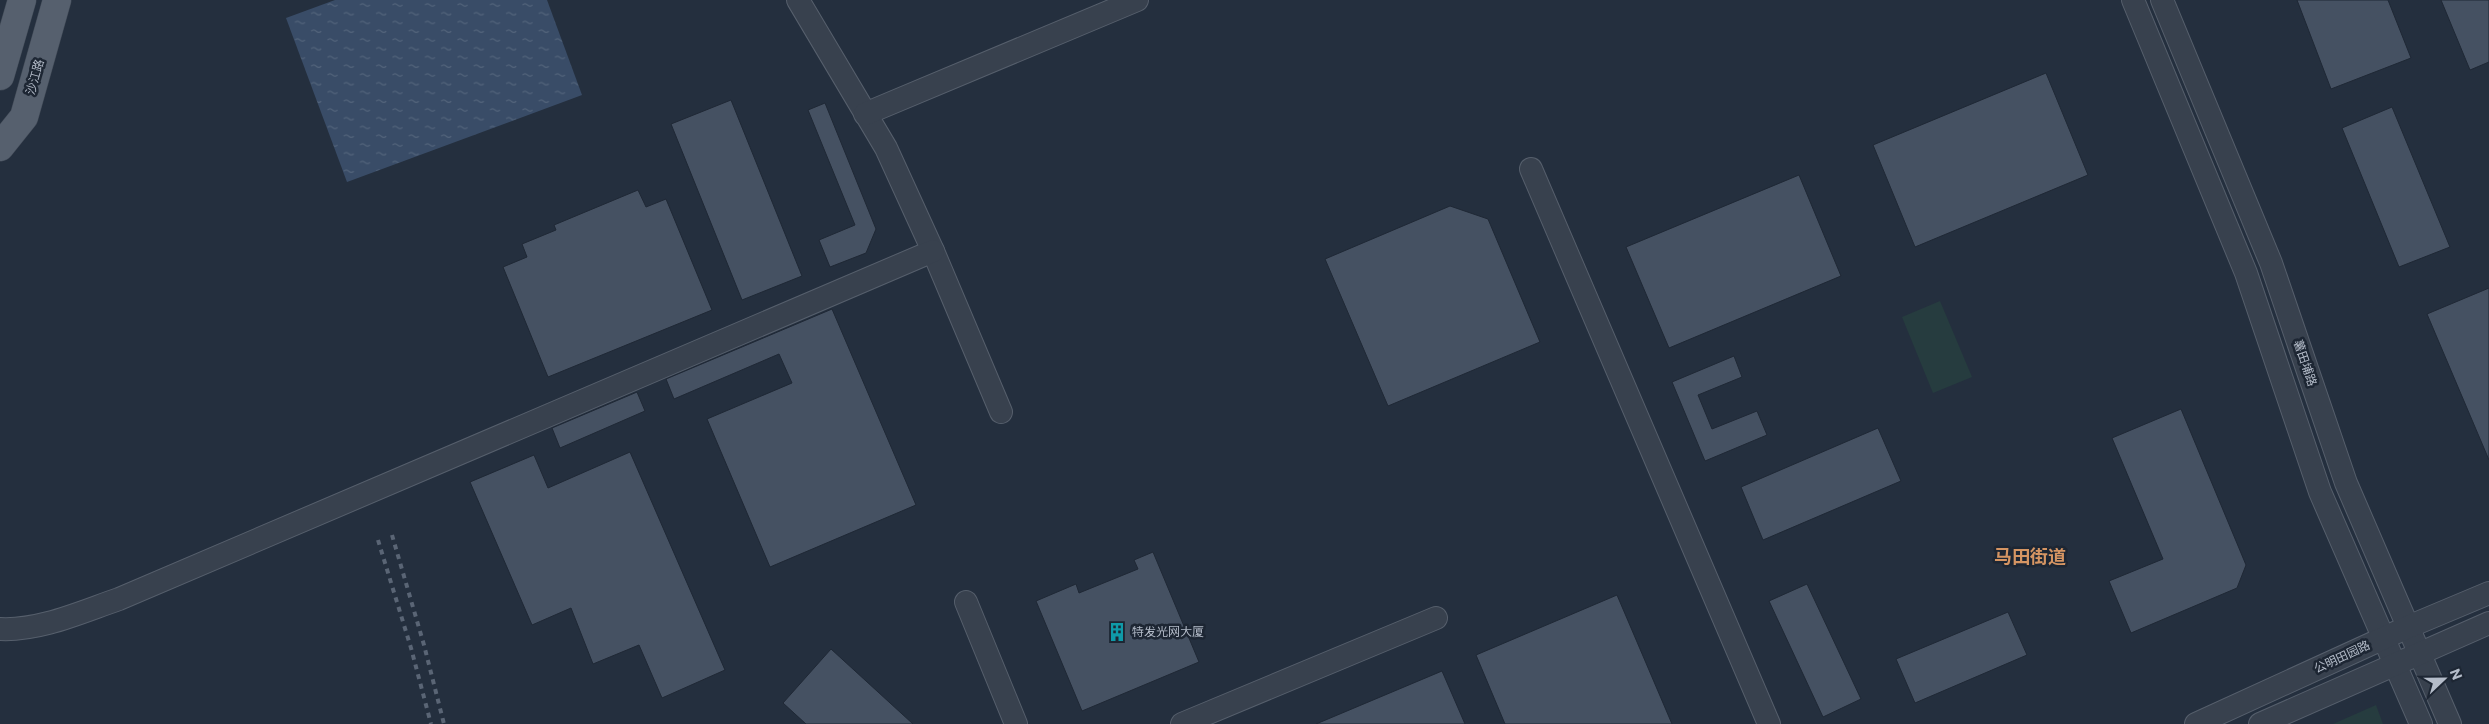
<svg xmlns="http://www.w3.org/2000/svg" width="2489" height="724" font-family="Commissioner,'Noto Sans SC',sans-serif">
<defs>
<pattern id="water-ripples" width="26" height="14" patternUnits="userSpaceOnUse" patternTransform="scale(1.25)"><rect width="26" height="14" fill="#394c67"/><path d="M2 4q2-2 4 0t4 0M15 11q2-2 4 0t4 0" fill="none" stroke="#53647b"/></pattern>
</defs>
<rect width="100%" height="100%" fill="#242f3e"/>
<g fill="#263c3f">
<polygon points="1940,301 1972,377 1933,393 1902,317"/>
<polygon points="2376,705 2383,724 2333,724"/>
</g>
<polygon fill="url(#water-ripples)" points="335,0 547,0 582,95 347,182 286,18"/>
<g fill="#455162" stroke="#1f2835">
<polygon points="2297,0 2388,0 2411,58 2331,89"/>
<polygon points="2441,0 2489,0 2489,62 2470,70"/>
<polygon points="2046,73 2088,175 1915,247 1873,145"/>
<polygon points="731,100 802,276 742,300 671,124"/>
<polygon points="825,103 876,229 866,253 830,267 819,240 855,225 808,110"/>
<polygon points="2392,107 2450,247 2399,267 2342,128"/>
<polygon points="1799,175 1841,276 1669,348 1626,247"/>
<polygon points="638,190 646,207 666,199 712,310 548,377 503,267 527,257 522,244 556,230 554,225"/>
<polygon points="1450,206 1488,219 1540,342 1388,406 1325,259"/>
<polygon points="2489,288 2489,460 2427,314"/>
<polygon points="832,309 916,505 770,567 707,419 792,383 779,354 674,399 666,379"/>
<polygon points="1734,356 1742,377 1698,395 1712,429 1757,411 1767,435 1705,461 1672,382"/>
<polygon points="637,392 645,411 560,448 552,428"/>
<polygon points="2181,409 2246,565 2237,588 2131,633 2109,581 2163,559 2112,438"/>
<polygon points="1878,428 1901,481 1763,540 1741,487"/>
<polygon points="630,452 725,670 662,698 639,645 593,664 571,608 532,625 470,482 534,455 548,488"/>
<polygon points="1153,552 1199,662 1082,711 1036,601 1076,584 1079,593 1138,569 1134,560"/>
<polygon points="1807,584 1861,699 1823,717 1769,601"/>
<polygon points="1617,595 1672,724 1505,724 1476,655"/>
<polygon points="2008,612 2027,655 1915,703 1896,659"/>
<polygon points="831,649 913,724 806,724 783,703"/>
<polygon points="1442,671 1465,724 1316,724"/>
</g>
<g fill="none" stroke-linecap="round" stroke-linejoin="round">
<g stroke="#565f6c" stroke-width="24">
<g id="minor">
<polyline points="798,0 886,148 933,251 1001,412"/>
<polyline points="2133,0 2246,273 2320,492 2421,724"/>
<polyline points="2162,0 2271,263 2346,483 2450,724"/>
<polyline points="865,114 1137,0"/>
<polyline points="1531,169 1769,724"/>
<polyline points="966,602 1016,724"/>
<path d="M0,629C40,631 81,612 119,599L933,251"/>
<polyline points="1182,724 1436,618"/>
<polyline points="2196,724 2408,627 2489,593"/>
<polyline points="2260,724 2489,623"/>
</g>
</g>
<g stroke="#414a57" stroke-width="29">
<g id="major">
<polyline points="0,76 22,0"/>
<polyline points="0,147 24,117 57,0"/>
</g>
</g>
<use href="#minor" stroke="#38414e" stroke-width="22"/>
<use href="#major" stroke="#56606e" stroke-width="28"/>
<g stroke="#5a6575" stroke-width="4" stroke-dasharray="5 5" stroke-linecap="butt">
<polyline points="392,535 424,645 444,724"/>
<polyline points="378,540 411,648 431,724"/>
</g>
</g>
<defs>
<g id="building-bare" transform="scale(1.5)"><path d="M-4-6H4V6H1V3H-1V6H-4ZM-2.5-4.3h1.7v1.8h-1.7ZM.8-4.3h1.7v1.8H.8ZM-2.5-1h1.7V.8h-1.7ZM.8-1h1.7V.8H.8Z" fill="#0f9aa8" stroke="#1d2633" stroke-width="2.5" paint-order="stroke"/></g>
</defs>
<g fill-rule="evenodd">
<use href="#building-bare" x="1117" y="632"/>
</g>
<g text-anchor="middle" stroke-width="5" stroke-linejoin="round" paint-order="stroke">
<g font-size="12" fill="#b4bcc9" stroke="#1d2633">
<text transform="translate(35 77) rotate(-74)" y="4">沙江路</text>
<text transform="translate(2305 363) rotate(71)" y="4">薯田埔路</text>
<text transform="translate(2342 657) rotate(-25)" y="4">公明田园路</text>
</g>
<g font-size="12" fill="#b4bcc9" stroke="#1d2633" text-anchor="start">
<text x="1132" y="636">特发光网大厦</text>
</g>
<g font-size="18" font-weight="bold" fill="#d59563" stroke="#1d2633">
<text x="2030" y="563">马田街道</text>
</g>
</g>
<g transform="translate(2444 679) rotate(68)" stroke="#1d2633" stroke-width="4" paint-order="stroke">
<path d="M0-4L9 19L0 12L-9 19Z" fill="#b4bcc9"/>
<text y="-8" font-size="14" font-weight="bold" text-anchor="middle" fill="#b4bcc9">N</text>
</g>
</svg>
